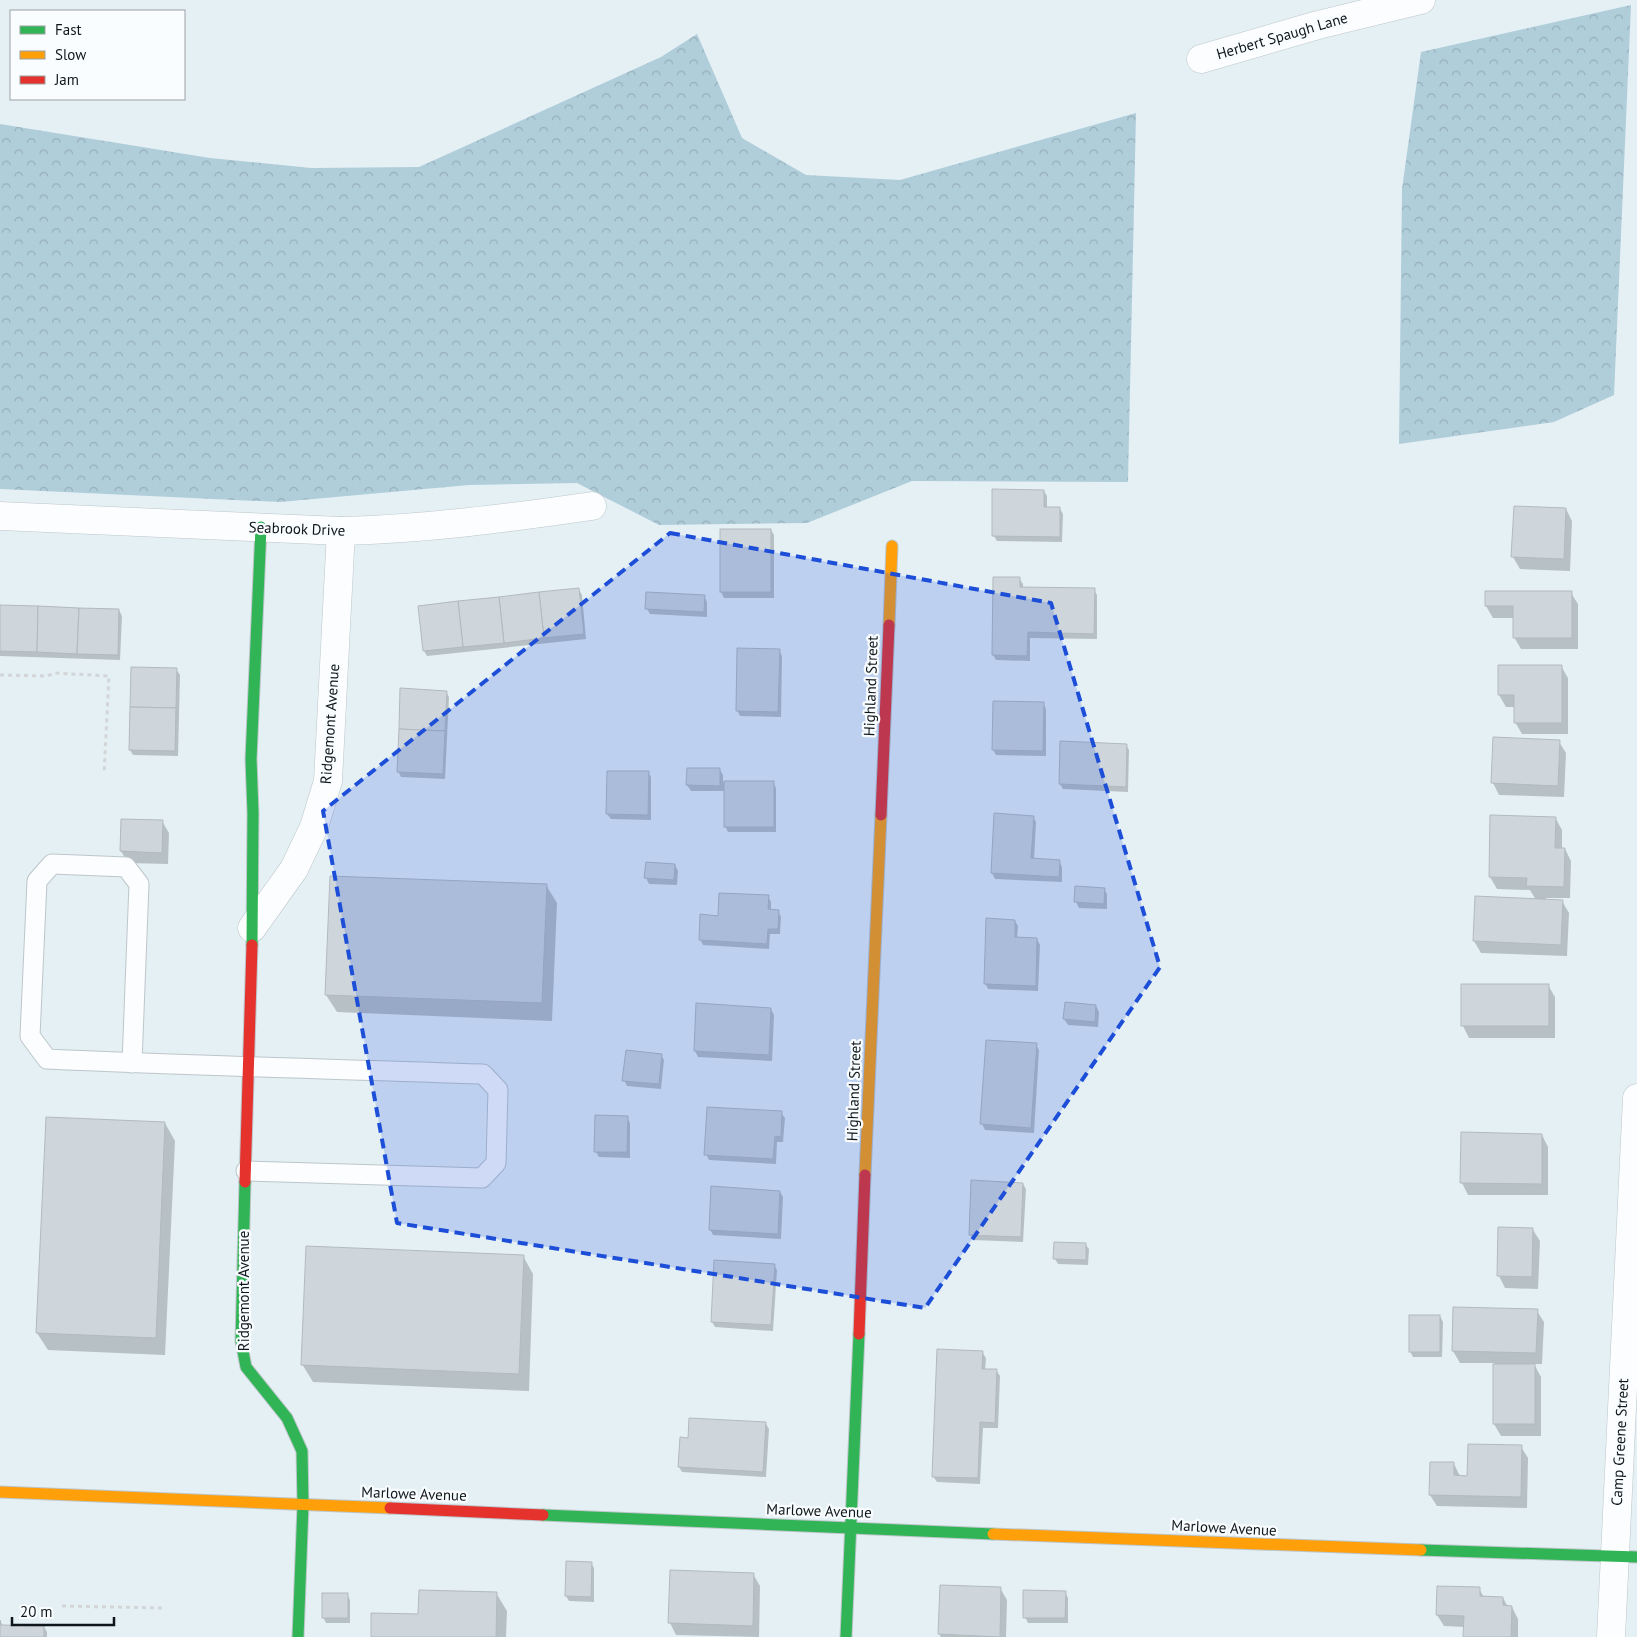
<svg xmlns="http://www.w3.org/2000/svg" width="1637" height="1637" font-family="'PT Sans',sans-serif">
<defs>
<pattern id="forest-crowns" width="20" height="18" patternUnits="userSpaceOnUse" patternTransform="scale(1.25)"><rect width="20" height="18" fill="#b0cdda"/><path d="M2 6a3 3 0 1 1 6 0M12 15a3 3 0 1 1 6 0" fill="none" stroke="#96afba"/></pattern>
</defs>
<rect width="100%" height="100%" fill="#e5f0f5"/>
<g fill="url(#forest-crowns)">
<polygon points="1631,5 1614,395 1554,422 1399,444 1402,189 1421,52"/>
<polygon points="697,34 742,138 806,175 900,180 1136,113 1128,482 912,481 807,523 659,525 577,483 469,485 280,502 0,489 0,124 210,158 311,168 419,167 661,57"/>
</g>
<g fill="#0003">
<polygon points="1044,491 1047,496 1047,508 1060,509 1063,514 1062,542 997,541 994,536"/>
<polygon points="1566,509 1572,521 1570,571 1520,569 1513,557"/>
<polygon points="721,530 771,530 774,535 774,598 724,598 721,592"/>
<polygon points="1019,578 1023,584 1023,589 1094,590 1097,595 1097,639 1030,638 1030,661 996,660 993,655"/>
<polygon points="579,590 582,595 586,639 427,656 424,651"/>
<polygon points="1571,593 1578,604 1578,649 1521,649 1514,637 1514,618 1493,618 1486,606"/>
<polygon points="704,596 707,602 707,617 650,614 647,609"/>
<polygon points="0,606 119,610 122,616 120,660 0,656"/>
<polygon points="779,650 782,656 781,717 740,716 737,710"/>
<polygon points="1561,666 1568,678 1568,734 1522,734 1515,722 1515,707 1506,707 1499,695"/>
<polygon points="176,669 180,675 178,756 133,755 130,750"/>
<polygon points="446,692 449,697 445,779 401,777 398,771"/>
<polygon points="1043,703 1046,709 1046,756 996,755 993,750"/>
<polygon points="1559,742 1566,753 1564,797 1499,795 1493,783"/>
<polygon points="1126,745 1129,750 1128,792 1063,789 1060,784"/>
<polygon points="688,770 720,770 723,775 723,782 773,782 776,788 776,832 728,832 725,826 725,791 691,791 687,785"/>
<polygon points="648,772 651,777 651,820 611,819 607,814"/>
<polygon points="1033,817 1036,822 1034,860 1059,861 1062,867 1062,882 995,879 992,873"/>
<polygon points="1556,819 1562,830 1562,849 1565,849 1571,861 1570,898 1546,898 1546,900 1562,901 1569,913 1567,956 1481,953 1474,941 1536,900 1530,890 1497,889 1490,877"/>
<polygon points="162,821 169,833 168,864 128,863 121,851"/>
<polygon points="647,863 675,865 678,871 677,885 649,884 646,878"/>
<polygon points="546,885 557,903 552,1021 337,1012 326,995"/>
<polygon points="1076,888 1104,889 1107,894 1107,909 1079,908 1076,902"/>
<polygon points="768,896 771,902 771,911 778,911 781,917 780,934 770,934 769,949 703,945 700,939 719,917"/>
<polygon points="1015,921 1018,926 1017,939 1037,939 1040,945 1038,991 988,989 985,983"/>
<polygon points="1548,985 1555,997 1555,1038 1469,1038 1463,1026"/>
<polygon points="1066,1004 1096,1006 1099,1012 1098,1027 1068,1025 1064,1019"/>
<polygon points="698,1005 771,1009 774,1015 772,1061 698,1057 695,1051"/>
<polygon points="987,1041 1036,1045 1039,1050 1034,1133 985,1130 982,1124"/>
<polygon points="661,1055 664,1060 661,1089 627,1086 624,1080"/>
<polygon points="781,1113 785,1118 783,1142 777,1142 776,1164 709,1160 706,1154"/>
<polygon points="627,1117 630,1123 630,1158 599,1157 596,1152"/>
<polygon points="165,1123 175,1141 165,1355 48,1350 37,1333"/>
<polygon points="1542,1135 1548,1147 1548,1195 1468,1195 1462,1183"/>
<polygon points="1023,1184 1026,1189 1023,1242 973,1240 970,1234"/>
<polygon points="780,1192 783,1197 781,1239 713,1235 710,1229"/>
<polygon points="1533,1230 1540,1241 1538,1289 1505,1288 1499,1276"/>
<polygon points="1085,1244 1089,1249 1088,1265 1058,1264 1055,1259"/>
<polygon points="523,1256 533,1274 529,1391 313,1382 302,1364"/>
<polygon points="774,1265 777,1270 773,1331 715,1327 712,1322"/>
<polygon points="1537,1311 1544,1322 1542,1364 1534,1364 1541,1377 1541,1436 1501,1436 1494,1424 1494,1363 1460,1363 1453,1351"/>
<polygon points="1440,1316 1443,1322 1442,1357 1413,1357 1410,1351"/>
<polygon points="982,1352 986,1358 985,1370 996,1370 1000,1376 998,1428 983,1428 980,1484 937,1482 933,1476"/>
<polygon points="766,1424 769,1429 766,1477 682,1472 679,1467 689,1439"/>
<polygon points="1521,1447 1528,1458 1527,1508 1437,1506 1430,1495 1454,1464 1460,1476 1469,1477"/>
<polygon points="591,1563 594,1568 594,1602 569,1601 566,1596"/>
<polygon points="671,1572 753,1574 760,1586 759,1637 676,1635 670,1623"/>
<polygon points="1000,1588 1007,1600 1006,1637 941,1637 939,1634"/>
<polygon points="1479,1589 1484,1597 1503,1598 1508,1607 1512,1607 1518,1619 1518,1637 1464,1637 1465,1627 1444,1626 1437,1615"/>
<polygon points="1065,1592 1068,1598 1068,1623 1028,1623 1025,1617"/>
<polygon points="496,1593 507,1611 506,1637 372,1637 419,1615"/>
<polygon points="347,1594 350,1600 350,1623 326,1623 323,1617"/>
<polygon points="0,1621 3,1626 44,1627 47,1632 47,1637 0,1637"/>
</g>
<g fill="#cfd6db" stroke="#b2babf">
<polygon points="992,489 1044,490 1044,507 1060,507 1060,537 992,536"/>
<polygon points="1514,506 1566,508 1564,559 1511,557"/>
<rect x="720" y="529" width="51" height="63"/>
<polygon points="993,577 1020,577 1020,587 1095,588 1094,634 1028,632 1027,656 992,655"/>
<polygon points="579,588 584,634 544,638 539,592"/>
<polygon points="1485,591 1572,591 1572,638 1513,638 1513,606 1485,606"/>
<polygon points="539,592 544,638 504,643 499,597"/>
<polygon points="646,592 705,595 704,612 645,609"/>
<polygon points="499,597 504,643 463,647 458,601"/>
<polygon points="458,601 463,647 423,651 418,606"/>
<polygon points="0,605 38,606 37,652 0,651"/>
<polygon points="38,606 79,608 77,654 37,652"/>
<polygon points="79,608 119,609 118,655 77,654"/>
<polygon points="737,648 780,649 778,712 736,711"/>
<polygon points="1498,665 1562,665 1562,723 1514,723 1514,695 1498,695"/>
<polygon points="131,667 177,668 176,708 130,707"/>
<polygon points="400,688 447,691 445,731 399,729"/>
<polygon points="993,701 1044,702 1043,751 992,750"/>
<polygon points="130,707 176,708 175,751 129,750"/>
<polygon points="399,729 445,731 443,774 397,772"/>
<polygon points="1493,737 1560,740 1558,786 1491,783"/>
<polygon points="1060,741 1127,744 1126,787 1059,784"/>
<polygon points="687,768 720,768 720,786 686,785"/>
<polygon points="607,771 649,771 648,815 606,814"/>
<rect x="724" y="781" width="50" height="46"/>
<polygon points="994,813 1034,816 1031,858 1060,860 1059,877 991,873"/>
<polygon points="1490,815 1556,817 1555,848 1565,848 1564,887 1526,886 1527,878 1489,877"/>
<polygon points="121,819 163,820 162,853 120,851"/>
<polygon points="646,862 675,864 674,880 644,878"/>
<polygon points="330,876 547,884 542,1003 325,995"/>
<polygon points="1075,886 1105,888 1104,904 1074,902"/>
<polygon points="719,893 769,895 768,909 779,910 778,929 768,929 767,944 699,940 700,914 718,916"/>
<polygon points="1475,896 1563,900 1561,945 1473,941"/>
<polygon points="986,918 1015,920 1015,937 1037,938 1036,986 984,984"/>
<rect x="1461" y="984" width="88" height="42"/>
<polygon points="1065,1002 1096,1005 1095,1022 1063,1019"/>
<polygon points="696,1003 771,1008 769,1055 694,1051"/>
<polygon points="986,1040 1037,1043 1031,1128 980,1124"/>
<polygon points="626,1050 662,1054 659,1084 622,1081"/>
<polygon points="707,1107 782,1111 781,1137 775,1136 773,1159 704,1155"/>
<polygon points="595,1115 628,1116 627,1152 594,1152"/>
<polygon points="46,1117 165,1122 156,1338 36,1333"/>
<polygon points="1461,1132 1542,1134 1542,1184 1460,1183"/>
<polygon points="971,1180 1023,1183 1021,1237 969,1235"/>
<polygon points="711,1186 780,1191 778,1234 709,1230"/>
<polygon points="1498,1227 1533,1228 1532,1277 1497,1276"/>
<polygon points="1054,1242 1086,1243 1086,1260 1053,1259"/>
<polygon points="306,1246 524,1255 519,1374 301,1365"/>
<polygon points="714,1260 775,1264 771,1325 711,1322"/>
<polygon points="1453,1307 1538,1309 1536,1353 1452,1351"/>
<rect x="1409" y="1315" width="31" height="37"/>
<polygon points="937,1349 983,1351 982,1369 997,1369 995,1423 980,1422 978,1478 932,1477"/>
<rect x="1493" y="1364" width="42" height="60"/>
<polygon points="689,1418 766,1422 763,1472 678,1467 680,1437 688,1438"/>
<polygon points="1468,1444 1522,1445 1521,1497 1429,1495 1430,1462 1454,1462 1454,1475 1467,1476"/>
<polygon points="566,1561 592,1562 591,1597 565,1596"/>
<polygon points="670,1570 754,1573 753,1626 668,1623"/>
<polygon points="940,1585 1001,1587 1000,1637 938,1634"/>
<polygon points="1437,1586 1480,1587 1480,1596 1503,1597 1503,1605 1512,1606 1511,1637 1463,1637 1464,1616 1436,1615"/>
<polygon points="419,1590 497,1592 496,1637 371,1637 371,1613 418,1614"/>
<polygon points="1023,1590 1066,1591 1065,1618 1023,1618"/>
<rect x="322" y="1593" width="26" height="25"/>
<polygon points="0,1620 1,1625 44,1626 44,1637 0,1637"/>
</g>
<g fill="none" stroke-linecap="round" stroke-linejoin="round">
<g stroke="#bdc6ca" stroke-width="21">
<path id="lane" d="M132,1063L139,884L126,867L52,864L37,881L30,1036L47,1059C192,1066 338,1069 483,1074L498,1090L496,1163L482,1178L246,1171"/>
</g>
<g stroke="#bdc6ca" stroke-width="29">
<g id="street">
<polyline points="1201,59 1318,25 1421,0"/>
<path d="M0,516L341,531C425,529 509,518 592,506"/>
<polyline points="252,928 294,869 314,827 328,781 341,531"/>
<polyline points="1611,1637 1637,1098"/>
</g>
</g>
<g stroke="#bdc6ca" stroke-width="13">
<g id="fast">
<polyline points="252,945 253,813 251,759 261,527"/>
<polyline points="245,1182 241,1341 246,1367 287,1418 302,1451 303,1505 298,1637"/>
<polyline points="543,1515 993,1534"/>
<polyline points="1421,1550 1637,1557"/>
<polyline points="846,1637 859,1334"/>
</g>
</g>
<g stroke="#bdc6ca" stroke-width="13">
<g id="slow">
<polyline points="889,625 892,546"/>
<polyline points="865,1175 881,815"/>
<polyline points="0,1492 390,1508"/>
<polyline points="993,1534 1421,1550"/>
</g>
</g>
<g stroke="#bdc6ca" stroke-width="13">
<g id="jam">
<polyline points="881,815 889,625"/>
<polyline points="245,1182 252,945"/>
<polyline points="859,1334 865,1175"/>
<polyline points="390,1508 543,1515"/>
</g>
</g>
<g stroke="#d3d6d7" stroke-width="3" stroke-dasharray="4 4" stroke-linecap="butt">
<polyline points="0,675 47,676 55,673 109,676 104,774"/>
<polyline points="62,1606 164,1608"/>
</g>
<use href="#lane" stroke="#fbfdfe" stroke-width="19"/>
<use href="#street" stroke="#fbfdfe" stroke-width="28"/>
<use href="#fast" stroke="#30b455" stroke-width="11"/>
<use href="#slow" stroke="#ff9f0a" stroke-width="11"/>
<use href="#jam" stroke="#e5322d" stroke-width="11"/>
</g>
<path fill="#1d4ed8" fill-opacity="0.2" stroke="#1d4ed8" stroke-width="4" stroke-dasharray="10 6" stroke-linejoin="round" d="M670,533L1051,603L1160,967L925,1308L397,1223L323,811Z"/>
<g text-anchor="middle" stroke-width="4.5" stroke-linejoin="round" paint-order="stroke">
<g font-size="15" fill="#10171a" stroke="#f9fdff">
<text transform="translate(1282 36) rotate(-16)" y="5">Herbert Spaugh Lane</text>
<text transform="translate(297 529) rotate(2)" y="5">Seabrook Drive</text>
<text transform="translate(871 686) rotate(-88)" y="5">Highland Street</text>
<text transform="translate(330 724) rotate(-86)" y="5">Ridgemont Avenue</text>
<text transform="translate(854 1091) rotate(-88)" y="5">Highland Street</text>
<text transform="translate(244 1291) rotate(-90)" y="5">Ridgemont Avenue</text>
<text transform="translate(1620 1442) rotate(-87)" y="5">Camp Greene Street</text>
<text transform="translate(414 1494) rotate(2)" y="5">Marlowe Avenue</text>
<text transform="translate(819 1511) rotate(2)" y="5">Marlowe Avenue</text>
<text transform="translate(1224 1528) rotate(3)" y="5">Marlowe Avenue</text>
</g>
</g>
<rect x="10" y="10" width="175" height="90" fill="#f9fdff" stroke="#9ca1a3"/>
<rect x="20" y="26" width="25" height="8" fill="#30b455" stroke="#9ca1a3"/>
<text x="55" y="35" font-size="15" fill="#10171a">Fast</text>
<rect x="20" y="51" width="25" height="8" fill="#ff9f0a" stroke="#9ca1a3"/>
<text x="55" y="60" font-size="15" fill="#10171a">Slow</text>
<rect x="20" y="76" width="25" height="8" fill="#e5322d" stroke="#9ca1a3"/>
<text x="55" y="85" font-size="15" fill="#10171a">Jam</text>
<path d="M12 1617v8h102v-8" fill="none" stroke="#10171a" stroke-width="2.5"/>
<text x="20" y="1617" font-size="15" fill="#10171a" stroke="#f9fdff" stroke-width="4" paint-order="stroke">20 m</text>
</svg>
